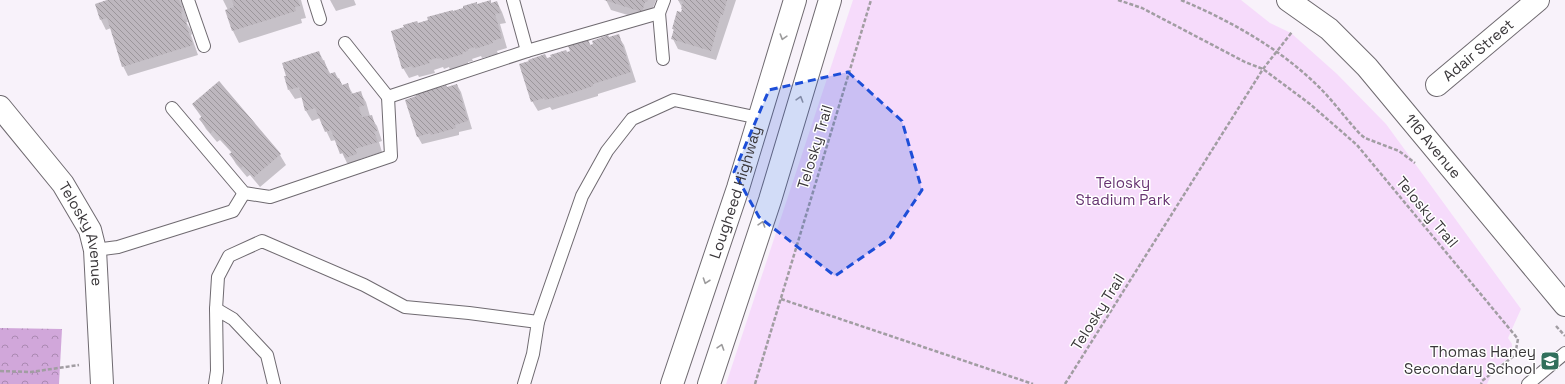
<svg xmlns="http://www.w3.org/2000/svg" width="1565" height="384" font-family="'Space Grotesk',sans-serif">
<defs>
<pattern id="forest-crowns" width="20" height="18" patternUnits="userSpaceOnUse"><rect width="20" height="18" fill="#d1a7da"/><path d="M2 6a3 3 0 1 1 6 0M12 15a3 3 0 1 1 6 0" fill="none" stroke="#ab89b2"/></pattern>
<pattern id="building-back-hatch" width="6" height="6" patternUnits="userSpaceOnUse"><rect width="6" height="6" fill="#bdb7be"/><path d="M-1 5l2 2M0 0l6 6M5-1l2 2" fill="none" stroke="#9b969b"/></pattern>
</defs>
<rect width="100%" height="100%" fill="#f8f2fa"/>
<polygon fill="url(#forest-crowns)" points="0,328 62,329 59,384 0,384"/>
<polygon fill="#f6dbfb" points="853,0 1241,0 1270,23 1291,33 1337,74 1386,124 1521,309 1508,338 1512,344 1511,356 1494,369 1487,384 726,384"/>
<g fill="#0003">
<polygon points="111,0 181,0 188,22 186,22 191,30 192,34 191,35 198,55 128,76 123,66 111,28 106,30 101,20 96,5"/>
<polygon points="223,0 301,0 306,18 301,19 302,23 239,43 233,31 227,11 228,10"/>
<polygon points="330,0 354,0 356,5 336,11"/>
<polygon points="606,0 656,0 648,21 611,10"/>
<polygon points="678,0 736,0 716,60 678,49 673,39 675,32 673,29 682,13 683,9"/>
<polygon points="490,1 492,4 497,2 502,12 506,23 500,24 507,48 497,51 498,54 482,58 481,56 472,59 473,61 468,62 468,64 450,70 449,67 444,69 443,67 434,70 435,73 419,77 418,75 409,78 403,68 418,24"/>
<polygon points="618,36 624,45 636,82 598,94 598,96 552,110 550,107 538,111 532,101 547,59 571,52 587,38 591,46"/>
<polygon points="319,52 331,75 335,73 343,86 347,84 353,94 360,92 366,102 370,116 377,126 382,141 379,142 382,152 360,159 362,165 352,168 349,163 347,163 336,140 331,141 320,118 312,121 306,111 303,97 295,99 289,90"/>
<polygon points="219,82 280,155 286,165 260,187 250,175 247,177 236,164 230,154 232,153 220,140 217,142 206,129 200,119 202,118 193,105"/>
<polygon points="457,85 461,92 472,129 459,132 459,135 422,144 418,137 407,100 441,88 447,88"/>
</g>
<g fill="url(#building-back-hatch)">
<polygon points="107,0 179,0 183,12 181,12 183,20 185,19 187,24 186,25 193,45 122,67 107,18 100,20 95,4"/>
<polygon points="232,0 298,0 300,6 295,7 296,11 232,31 225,10 234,7"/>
<polygon points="491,0 491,3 497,1 501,13 495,14 502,38 492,41 493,43 475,49 475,47 468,49 468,51 463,52 463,54 443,60 442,58 437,59 437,58 429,60 430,63 413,68 412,66 402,69 391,31 404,27 403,25 417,21 418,23 428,20 427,17 453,10 453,11 463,8 463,6 477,2 477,4"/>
<polygon points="604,0 648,0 647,2 645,2 642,12"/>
<polygon points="678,0 727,0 723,15 721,14 711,51 671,39 674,29 672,29 677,11 681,12 682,9 681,9 683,2"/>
<polygon points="619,34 631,72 593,84 593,86 569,94 545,100 544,98 531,102 519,64 529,61 528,60 545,54 547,58 551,57 550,55 566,50 567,52 570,51 567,43 587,37 590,45 593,44 592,41 608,35 609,37"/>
<polygon points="319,51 322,61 324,60 329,74 335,72 337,79 339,78 342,85 348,83 351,94 361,91 365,105 359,107 362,117 372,115 377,131 374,132 378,142 355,149 357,154 345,158 343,153 340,154 331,130 325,132 315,108 305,111 299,87 288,90 284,76 286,76 282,63"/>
<polygon points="219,81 281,154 254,177 243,166 241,168 229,154 232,152 213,130 211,133 199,119 202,116 192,104"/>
<polygon points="440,84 441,87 446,85 447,87 457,84 468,121 455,125 456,128 431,135 430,133 417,137 405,100 416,96 415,94"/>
</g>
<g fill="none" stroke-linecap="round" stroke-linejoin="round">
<g stroke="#6f6a70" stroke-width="14">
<g id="lane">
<polyline points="188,0 204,46"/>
<polyline points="314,0 320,19"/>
<polyline points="513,0 527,51"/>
<polyline points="659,13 663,59"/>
<polyline points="388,97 527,51 659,13 664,0"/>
<polyline points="172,108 244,193 270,197 391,156 388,97 345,43"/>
<polyline points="95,250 118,247 233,211 244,193"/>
<polyline points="216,309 218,277 229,256 262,241 364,285 405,307 469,313 538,322 533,354 524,384"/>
<polyline points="538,322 582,196 607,151 632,119 674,100 759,118"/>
<polyline points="215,384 217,371 216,309 233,319 267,355 274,384"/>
<polyline points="1528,384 1565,353"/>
</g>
</g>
<g stroke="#6f6a70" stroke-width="24">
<g id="street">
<path id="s1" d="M1437,85L1538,0"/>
<path id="s2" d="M0,107L63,184L90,230L95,250L102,384"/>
</g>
</g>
<g stroke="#6f6a70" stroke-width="24">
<g id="secondary">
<path id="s3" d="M1288,0L1329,29L1367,67L1565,305"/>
</g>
</g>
<g stroke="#6f6a70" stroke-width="24">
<g id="primary">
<path id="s4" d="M672,384L738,188L795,0"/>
<polyline points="709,384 770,200 830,0"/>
</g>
</g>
<g stroke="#a19da2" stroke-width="2.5" stroke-dasharray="4 2" stroke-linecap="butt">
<polyline points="1118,0 1142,8 1245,62 1263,69 1310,104 1357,145 1518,339 1515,355 1482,381 1481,384"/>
<path d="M1181,0C1231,21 1281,49 1320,88C1334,102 1346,119 1360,134L1365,138L1399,151L1415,163"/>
<polyline points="781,299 1033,384"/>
<polyline points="1556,326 1565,336"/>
<polyline points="0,371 31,372 79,365"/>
<polyline points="755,384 871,0"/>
<polyline points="1065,384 1263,69 1292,32"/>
</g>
<use href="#lane" stroke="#fff" stroke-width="12"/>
<use href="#street" stroke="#fff" stroke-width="22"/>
<use href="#secondary" stroke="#fff" stroke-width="22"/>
<use href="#primary" stroke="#fff" stroke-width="22"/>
</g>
<defs><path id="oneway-chevron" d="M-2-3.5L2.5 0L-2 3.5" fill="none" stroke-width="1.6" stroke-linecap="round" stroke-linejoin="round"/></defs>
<g stroke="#9c9b9c">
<use href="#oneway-chevron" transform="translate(783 37) rotate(107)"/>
<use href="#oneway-chevron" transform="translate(800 99) rotate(-73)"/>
<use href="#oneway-chevron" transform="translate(762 224) rotate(-72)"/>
<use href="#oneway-chevron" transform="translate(706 281) rotate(109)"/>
<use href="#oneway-chevron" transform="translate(721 347) rotate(-72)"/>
</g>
<path fill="#1d4ed8" fill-opacity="0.2" stroke="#1d4ed8" stroke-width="3" stroke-dasharray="8 5" stroke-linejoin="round" d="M848,72L902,121L922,190L890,238L835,276L759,217L734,172L769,90Z"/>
<defs>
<g id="school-square" transform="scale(1)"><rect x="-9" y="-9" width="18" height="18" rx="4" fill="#306f5b" stroke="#fff"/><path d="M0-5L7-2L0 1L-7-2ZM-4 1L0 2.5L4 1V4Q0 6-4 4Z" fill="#fff"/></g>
</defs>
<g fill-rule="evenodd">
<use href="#school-square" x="1550" y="361"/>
</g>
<g text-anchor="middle" stroke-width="3" stroke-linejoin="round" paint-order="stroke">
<g font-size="15" fill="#3a373a" stroke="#fff">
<text dy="5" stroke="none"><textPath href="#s1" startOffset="54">Adair Street</textPath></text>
<text dy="5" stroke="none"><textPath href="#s3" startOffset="207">116 Avenue</textPath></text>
<text transform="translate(815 147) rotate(-73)" y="5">Telosky Trail</text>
<text dy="5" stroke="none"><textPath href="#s4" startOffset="202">Lougheed Highway</textPath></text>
<text transform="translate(1427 212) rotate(50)" y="5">Telosky Trail</text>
<text dy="5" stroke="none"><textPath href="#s2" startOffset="154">Telosky Avenue</textPath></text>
<text transform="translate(1098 312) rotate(-58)" y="5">Telosky Trail</text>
</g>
<g font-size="15" fill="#673472" stroke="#fff">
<text x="1123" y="188">Telosky<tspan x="1123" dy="17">Stadium Park</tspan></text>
</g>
<g font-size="15" fill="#3a373a" stroke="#fff" text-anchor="end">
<text x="1536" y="357">Thomas Haney<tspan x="1536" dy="17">Secondary School</tspan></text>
</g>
</g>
</svg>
